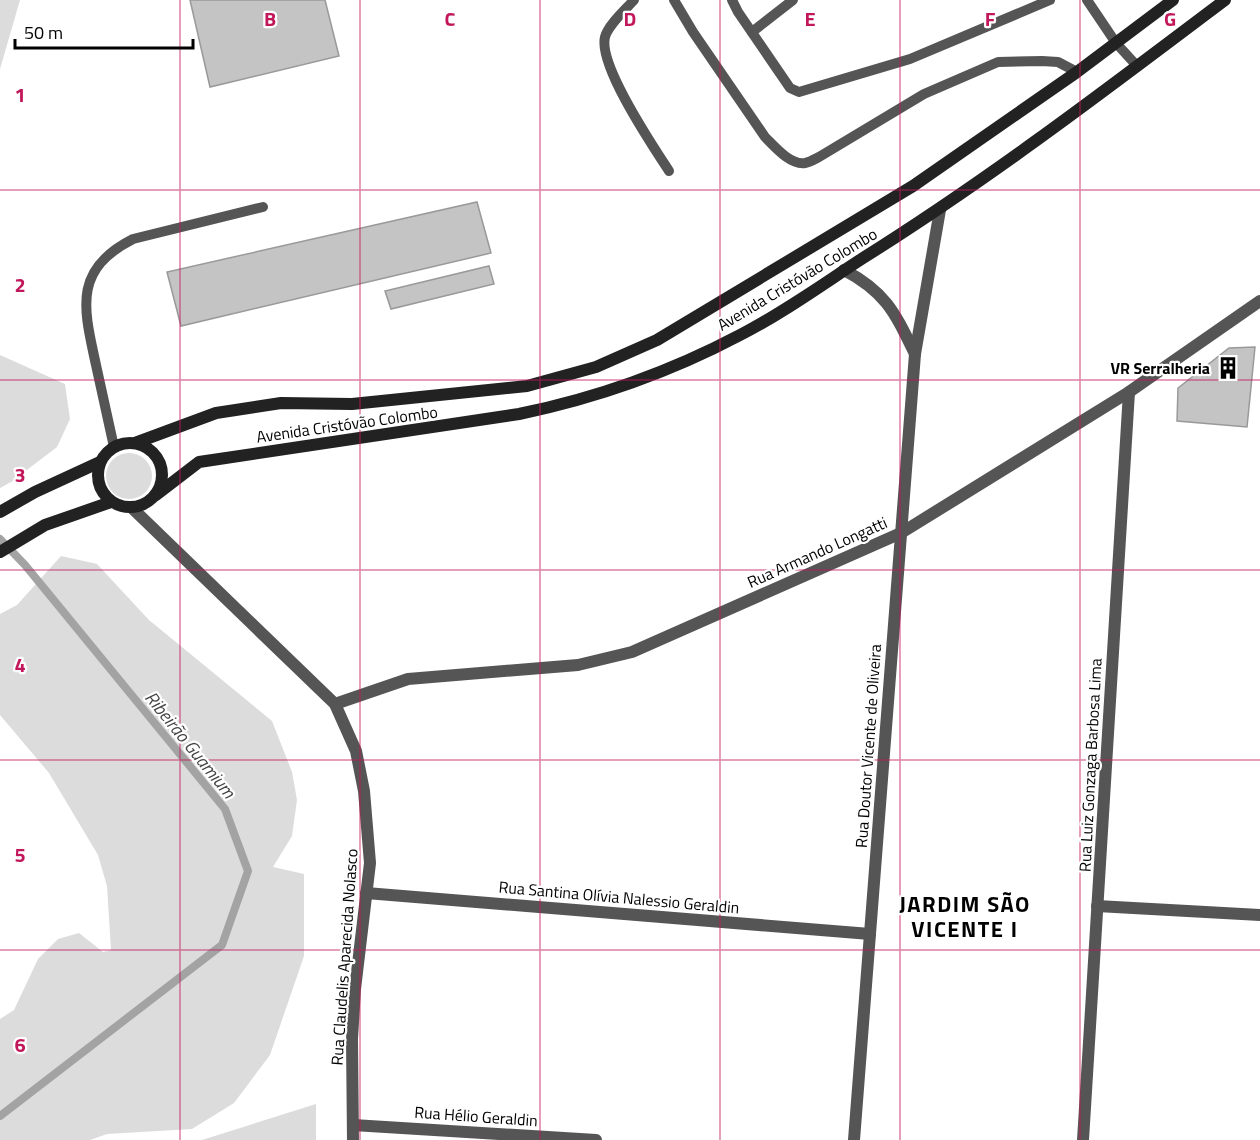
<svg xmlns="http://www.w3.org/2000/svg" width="1260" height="1140" font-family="'Titillium Web',sans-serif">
<rect width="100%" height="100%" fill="#fff"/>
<g fill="#dcdcdc">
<polygon points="0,0 20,0 0,69"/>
<polygon points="0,355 65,384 70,419 57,447 11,482 0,488"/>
<circle cx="129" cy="476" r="23"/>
<polygon points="61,556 97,564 149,620 272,721 292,772 297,800 292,836 273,867 304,874 304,956 270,1055 234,1103 192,1129 107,1134 90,1140 0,1140 0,1019 14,1010 38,959 58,939 79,933 103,952 111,950 107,886 98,855 49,773 0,715 0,614 17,605"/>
<polygon points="316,1104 316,1140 202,1140"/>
</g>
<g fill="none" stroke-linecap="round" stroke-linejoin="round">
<polyline stroke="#a3a3a3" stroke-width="8" points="0,539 25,565 225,809 248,871 222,945 0,1116"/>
</g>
<g fill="#c4c4c4" stroke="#999" stroke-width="1.5">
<polygon points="190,0 325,0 339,56 210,87"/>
<polygon points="477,202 491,253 181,326 167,272"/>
<polygon points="489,266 494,284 391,309 385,291"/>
<polygon points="1255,347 1247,427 1177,421 1178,388 1229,348"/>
</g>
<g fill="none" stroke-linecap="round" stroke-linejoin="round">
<g stroke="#555" stroke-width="10">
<path d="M634,0C626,9 608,25 605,37C598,65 652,145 669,171"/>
<path d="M674,0L693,32L765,137C775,147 790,165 805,163C810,162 815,159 819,157L924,94L998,62L1042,61L1058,62L1077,72"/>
<polyline points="732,0 738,12 790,88 799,92 910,59 1050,0"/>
<polyline points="1087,0 1116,43 1137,66"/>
<polyline points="752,32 793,0"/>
<path d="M114,447C108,420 102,392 96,365C84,309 72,270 133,239L263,207"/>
</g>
<g stroke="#555" stroke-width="12">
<path d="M844,270C886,292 895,313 915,354"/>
<polyline points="132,508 335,704 356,751 364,791 370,863 355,989 352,1039 353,1140"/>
<polyline points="335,704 408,679 578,665 632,652 901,533 1129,392 1260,301"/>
<polyline points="366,893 870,934"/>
<polyline points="1097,906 1260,915"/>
<polyline points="353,1125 596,1140"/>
<polyline points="854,1140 915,354 940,210"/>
<polyline points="1083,1140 1129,392"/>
</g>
<g stroke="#222" stroke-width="12">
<circle cx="130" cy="475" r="32"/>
<polyline points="135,443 216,413 281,403 352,404 527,386 596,367 657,340 913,186 1077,72 1173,0"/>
<path d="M156,495L199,462L519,414C597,398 670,372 740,335C783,313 823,284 863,258C989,179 1107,89 1225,0"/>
<polyline points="0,512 35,492 100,462"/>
<polyline points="0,552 45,525 111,502"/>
</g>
</g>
<path fill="none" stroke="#c2185b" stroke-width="1.5" stroke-opacity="0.55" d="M180,0V1140M360,0V1140M540,0V1140M720,0V1140M900,0V1140M1080,0V1140M0,190H1260M0,380H1260M0,570H1260M0,760H1260M0,950H1260"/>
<defs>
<g id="building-bare" transform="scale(1.8)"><path d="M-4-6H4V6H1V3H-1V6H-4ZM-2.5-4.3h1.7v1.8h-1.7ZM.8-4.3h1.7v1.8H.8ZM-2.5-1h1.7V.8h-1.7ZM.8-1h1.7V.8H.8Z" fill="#000" stroke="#fff" stroke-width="2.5" paint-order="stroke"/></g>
</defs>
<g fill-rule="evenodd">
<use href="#building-bare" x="1228" y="368"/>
</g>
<g text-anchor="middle" stroke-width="4.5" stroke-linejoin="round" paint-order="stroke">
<g font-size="16" fill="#000" stroke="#fff">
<text transform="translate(797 279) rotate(-31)" y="6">Avenida Cristóvão Colombo</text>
<text transform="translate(347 424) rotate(-8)" y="6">Avenida Cristóvão Colombo</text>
<text transform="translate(817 552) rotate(-24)" y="6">Rua Armando Longatti</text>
<text transform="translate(868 746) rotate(-86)" y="6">Rua Doutor Vicente de Oliveira</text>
<text transform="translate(1090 765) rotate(-87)" y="6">Rua Luiz Gonzaga Barbosa Lima</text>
<text transform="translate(619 897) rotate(5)" y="6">Rua Santina Olívia Nalessio Geraldin</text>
<text transform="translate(344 957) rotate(-86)" y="6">Rua Claudelis Aparecida Nolasco</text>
<text transform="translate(476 1116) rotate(4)" y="6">Rua Hélio Geraldin</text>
</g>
<g font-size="16" font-weight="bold" fill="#000" stroke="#fff" text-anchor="end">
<text x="1210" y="374">VR Serralheria</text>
</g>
<g font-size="18" font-style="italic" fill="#444" stroke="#fff">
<text transform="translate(190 745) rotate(51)" y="6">Ribeirão Guamium</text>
</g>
<g font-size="22" font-weight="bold" letter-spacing="1.5" fill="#000" stroke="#fff">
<text x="965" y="912">JARDIM SÃO<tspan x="965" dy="25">VICENTE I</tspan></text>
</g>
</g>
<g font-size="20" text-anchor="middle" font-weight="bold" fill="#c2185b" stroke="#fff" stroke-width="4.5" stroke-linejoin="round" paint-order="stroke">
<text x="270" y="26">B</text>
<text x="450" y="26">C</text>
<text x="630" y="26">D</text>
<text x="810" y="26">E</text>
<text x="990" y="26">F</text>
<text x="1170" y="26">G</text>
<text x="20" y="102">1</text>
<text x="20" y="292">2</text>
<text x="20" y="482">3</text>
<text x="20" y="672">4</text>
<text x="20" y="862">5</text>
<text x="20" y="1052">6</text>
</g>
<path d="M15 39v9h178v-9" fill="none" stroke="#000000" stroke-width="3"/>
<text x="24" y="39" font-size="18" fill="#000000" stroke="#ffffff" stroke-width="4.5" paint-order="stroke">50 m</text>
</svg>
